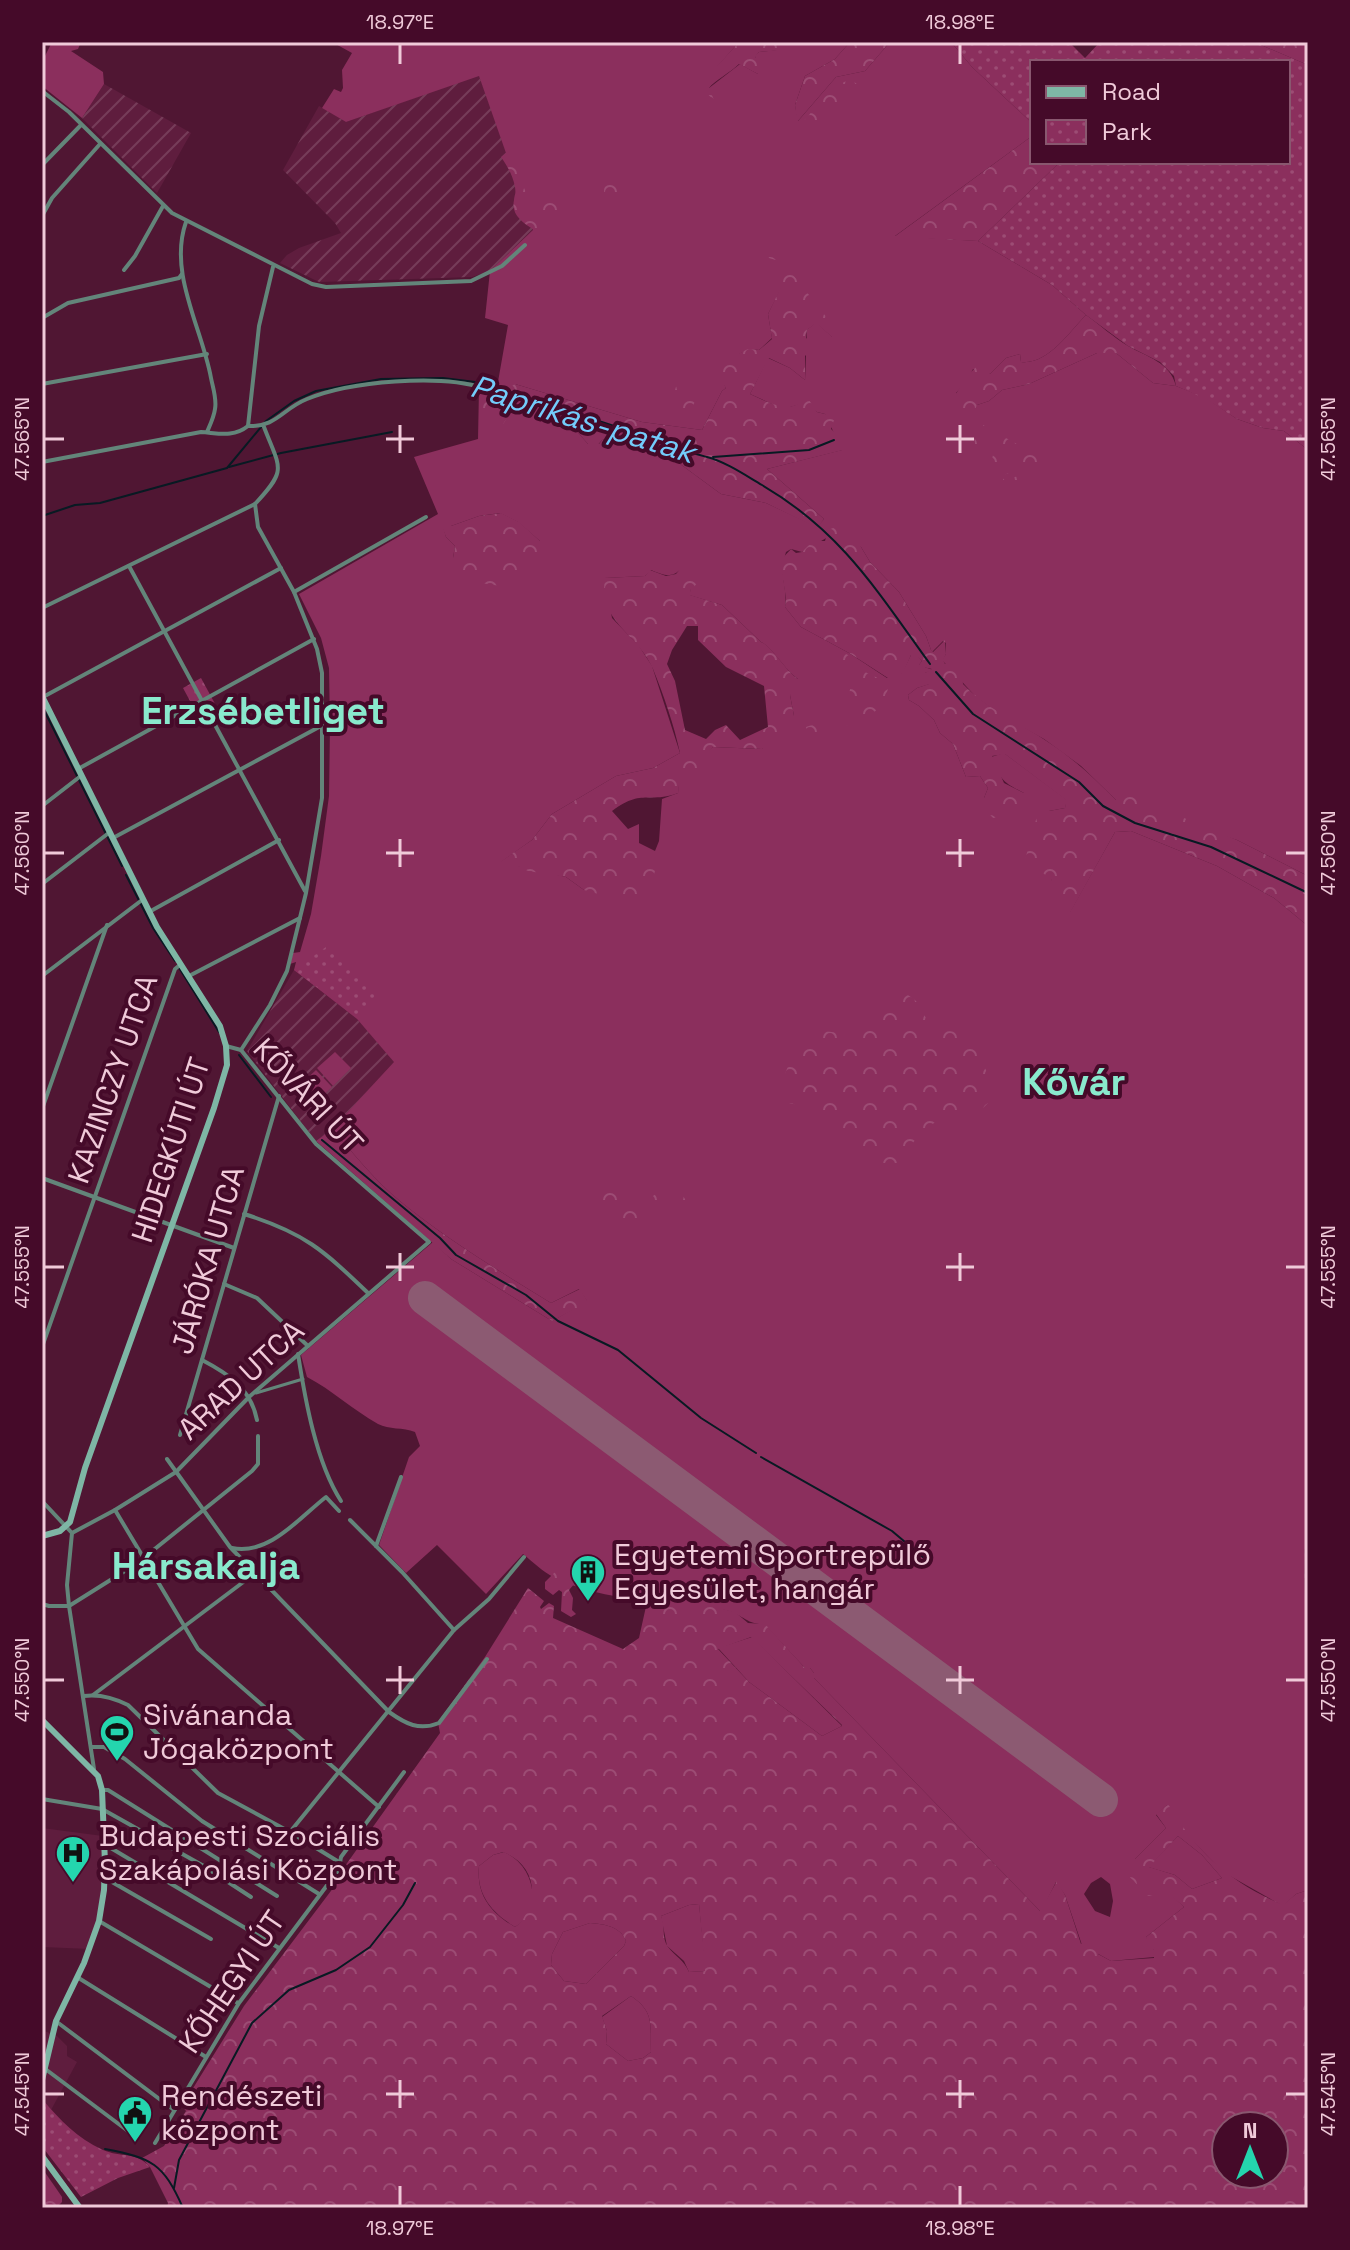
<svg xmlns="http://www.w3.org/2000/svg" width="1350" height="2250" font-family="'Space Grotesk',sans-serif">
<defs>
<pattern id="industrial-furrows" width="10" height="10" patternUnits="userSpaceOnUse" patternTransform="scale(2)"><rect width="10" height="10" fill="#5f1d3e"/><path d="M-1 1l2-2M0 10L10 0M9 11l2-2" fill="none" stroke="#763c59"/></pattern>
<pattern id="forest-crowns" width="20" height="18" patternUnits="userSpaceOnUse" patternTransform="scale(2)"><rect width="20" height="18" fill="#8b2f5d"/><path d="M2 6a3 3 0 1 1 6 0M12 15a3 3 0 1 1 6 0" fill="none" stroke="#9c4c74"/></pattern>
<pattern id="park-dots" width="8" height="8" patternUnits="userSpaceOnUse" patternTransform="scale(2)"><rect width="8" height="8" fill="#8b2f5d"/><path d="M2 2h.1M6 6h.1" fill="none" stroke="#9c4c74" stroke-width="1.8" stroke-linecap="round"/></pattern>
</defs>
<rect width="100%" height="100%" fill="#501633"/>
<g fill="#5f1d3e">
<polygon points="42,1828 103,1836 104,1890 90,1949 42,1947"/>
<polygon points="42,2030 57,2036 67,2046 67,2056 77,2062 51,2110 43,2101 42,2104"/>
</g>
<g fill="url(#industrial-furrows)">
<polygon points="479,75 534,230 490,271 472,277 319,282 280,263 287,255 299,248 341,233 335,223 283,170 319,106 346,122"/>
<polygon points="104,84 191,133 157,193 82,118"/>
<polygon points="294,970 357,1019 395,1062 332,1129 316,1141 247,1051"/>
</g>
<g fill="#8b2f5d" fill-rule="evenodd">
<polygon points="52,42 81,42 78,49 71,51 103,72 104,84 82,118 42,86 42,62"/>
<path d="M332,42H739L717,67L709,88L740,64L758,74L755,56L759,52L802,47L801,42H850L835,59L805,76L795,105L798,121L836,77L865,71L890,42H951L972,67L1032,123V136L895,236L978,241L1052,285L1086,315C1069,332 1048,365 1021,362L1020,354L1006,358L990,374L973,369L968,380L956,393L977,405L989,401L1002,390L1029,384L1097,353H1116L1153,383L1176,386L1206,398L1237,419L1263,428L1284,431L1308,450V876L1237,840L1116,800L1081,766L1044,739L1002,716L976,697L942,660L946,654V643L943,641L932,652L931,650L926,636L899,592L870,562L861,547L828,537L802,552L791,549L786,552C778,578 788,585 785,607L801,627L849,653L887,678L902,673L911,655H917L922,661L919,665L933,670L925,673L930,684L917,688L908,695L909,700L919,706L934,720L940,733L953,744L966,777L980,776L988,788L984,798L1024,793C1002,782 1000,779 991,757L1004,753L1067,800L1065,808L1049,811L1051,879L1070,912L1115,832L1131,831L1217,866L1274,898L1308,926V1532L1304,1554L1308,1723V1890L1296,1894L1283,1906L1223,1872L1186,1834L1167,1805L1156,1815L1166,1828L1135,1859L1184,1907L1146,1937L1154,1950V1957L1111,1961L1082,1945L1065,1895L1056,1882L1041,1912L814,1678V1673L810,1668H805L764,1624C747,1625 741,1613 725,1610C668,1600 606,1603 553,1577C542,1571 533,1562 523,1554L486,1594L437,1545L406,1573L379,1545L409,1457L420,1446L415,1432C403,1427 389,1430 378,1424C353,1410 332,1390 307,1377L301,1355L433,1242L451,1259L552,1321L587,1301L579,1289L551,1303C499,1271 448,1240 401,1202C375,1181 354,1154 332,1129L394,1062L357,1019L294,970L296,962L290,964L293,953L300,952L311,914L321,856L329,796L330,726L329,668L321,638L299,594L438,514L414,457L478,439L479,388L496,393L508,325L485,318L490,271L533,230L479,76L346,122L322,108L334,89L341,92L343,88L342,70L352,53ZM784,283L832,337L816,322L807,330L805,380L790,368L768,358L750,394L783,409L801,404L811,406L817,412L825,414L842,450L767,469L824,519L817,527L766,503L721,494L672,458L659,454L643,442C631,444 621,444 610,438L602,440L599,444H588L574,428L515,384L642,422L702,430L722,391L726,388L720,377C731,361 738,348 759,350L772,338L768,314ZM500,513L518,522L540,541L453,558L455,546L446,537L443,526H451L479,516ZM681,569L691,589L689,595L722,605L761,642C772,647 784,669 798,679L790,695L794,716L762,749L713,747L679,777L678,793L662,799L659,841L655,851V871L584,890L566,877L501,862L532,840L552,814L616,776L653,768L680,753L652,666L639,646L612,618L605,578L645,576L651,570C663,575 671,579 681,569ZM1101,1877L1110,1884L1113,1901L1110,1917L1095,1911L1084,1894L1091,1883Z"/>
<polygon points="335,1052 351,1068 333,1086 317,1068"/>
<polygon points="316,1070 332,1087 315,1103 299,1086"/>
<polygon points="752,1637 842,1726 822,1736 749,1682 718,1648"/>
<polygon points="1178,1836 1202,1855 1222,1878 1192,1889 1175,1875 1148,1867"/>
<path d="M504,1852C533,1864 545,1908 515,1927C492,1913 476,1895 479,1866L493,1855Z"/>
<polygon points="699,1904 706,1971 689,1972 684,1961 667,1946 661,1916 689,1905"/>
<path d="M590,1923C604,1924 620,1926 626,1941L624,1946L586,1984L564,1981L551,1965L552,1954L563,1932Z"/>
<path d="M631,1996C655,2012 650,2025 651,2052L643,2058L628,2061L606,2044L607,2031L602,2017Z"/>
</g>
<g fill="url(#forest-crowns)" fill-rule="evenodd">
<path d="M739,42H801L803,47L798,56H788L783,50L759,52L755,57L761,64L763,73L758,74L739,64C731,72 714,81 709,88L714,100L699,86Z"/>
<polygon points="850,42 890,42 865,71 836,77 797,122 795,105 805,76 835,59"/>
<polygon points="1254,42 1308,42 1308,65"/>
<polygon points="852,80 859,86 813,132 802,123 836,84"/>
<polygon points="1032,136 1032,162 1060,162 978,241 894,237"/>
<path d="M508,151C519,165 519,181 528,196L540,200L559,192L572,201L575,211L534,230C522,222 511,215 514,200C515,192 516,195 515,187C513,176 508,167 501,157Z"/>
<path d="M612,177C620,184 628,185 639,182L642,187L641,191L607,199C601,191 605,182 612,177Z"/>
<polygon points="751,209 782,259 779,261 769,258 757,229 747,217 747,211"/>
<path d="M786,271L791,272L838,332L832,337L816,323L807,330L806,338L816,345L805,356V380L790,368L769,358L750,394C770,403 790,416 807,397L817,412L825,414L834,420L831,429L840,437L843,450L767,469L824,519L817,528L766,503L721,494L672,458L659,454L644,445L636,449C629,441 619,443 610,438L602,440L596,447L588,444L574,428L511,399L509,388L515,384L642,422L702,430L722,391L726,388L712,369L722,353L728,349L736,355L748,349L759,350L772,339L768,314L783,283L780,275Z"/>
<path d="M1086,315C1100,325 1113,337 1128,346C1147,357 1170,362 1176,386L1153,383L1116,353H1097L1029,384L1002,390L989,401L977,405L974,412L965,415L951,403C956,393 970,370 979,365L990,374L1006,358L1020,354L1021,362C1048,365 1069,332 1086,315Z"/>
<path d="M685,372C695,372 700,374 704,383L684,424L677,421L671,403L680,374Z"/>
<polygon points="481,390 485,399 492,401 497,394 508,398 513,410 503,424 497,427 491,424 484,409 480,405"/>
<polygon points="974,420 1045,460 1046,463 1029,473 1027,465 1020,464 1014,471 1001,476 1006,482 1017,476 1022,479 1012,489 1002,488 988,475 993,455 983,447 975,445 974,436 969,433 969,425"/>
<polygon points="501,513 519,522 540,541 535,570 513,588 481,583 458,572 453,558 455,546 446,537 442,526 451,526 479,516"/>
<path d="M833,528L840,529L861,547L870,562L899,592L926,636L931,650L933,652L945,640L946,654L943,660L945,664L954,663L962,674L963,684C987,709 1016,721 1045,740C1072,757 1094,778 1116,800L1131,796L1237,840L1308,876V926L1274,898L1217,866L1131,831L1115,832L1070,913L1057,907L1051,879L1025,860L1037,816L1049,811L1065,808L1066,800L1005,754L992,756L1004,783L1024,793V802L1018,805L1010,815L993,818L984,808V798L988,788L980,776L966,777L953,744L940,733L934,720L919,706L909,700L908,695L917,688L929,684L924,678L925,673L932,669L918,666L922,661L917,656L911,655L903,673L891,680L849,653L801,627L785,607L786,598L780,561L791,549L796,553L802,552L813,541H825L828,530Z"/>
<path d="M694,562L698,583L691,589L690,595L722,605L761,642C772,646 784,669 798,679L799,691L790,695L794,716V734L762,749L713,747L708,753L710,774L680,777L678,793C649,804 642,788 612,811L628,829L639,824V843L655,851V871L648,894L624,901L584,890L566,877L528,871L518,866L502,868L500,862L532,840L552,814L616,776L653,768L680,753C674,725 664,696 653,669C637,632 598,623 605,578L645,576L650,570L666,576L676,574L685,563ZM687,626H698V640L726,667L764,686L768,727L740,740L726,725L715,730L706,739L685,730L675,681L667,664L672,650Z"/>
<path d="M804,633L848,655L863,671L884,681L888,689C886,695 884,701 880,707C868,720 824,736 807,731L806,727C818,722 830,724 842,718L853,679L846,667L814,649Z"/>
<path d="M900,989L916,1001L926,1018L946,1031L965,1032L978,1039L981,1058L994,1090L993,1098L983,1108C943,1112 919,1126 901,1163H883L843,1134L827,1127L807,1107L789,1103L781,1094C785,1060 797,1051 823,1031L849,1034Z"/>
<path d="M332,1129C354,1154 375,1181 401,1202C448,1240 499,1271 551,1303L580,1289L588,1302L552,1321L451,1259L316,1141Z"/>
<path d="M604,1179C627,1184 627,1197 647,1207L642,1223L634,1227L595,1198L596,1187Z"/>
<polygon points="674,1193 683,1196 689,1205 703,1210 702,1214 696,1214 670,1204 665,1208 658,1207 650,1198 656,1194"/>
<polygon points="1308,1532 1308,1723 1304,1554"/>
<polygon points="571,1568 576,1573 576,1582 569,1590 573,1598 572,1610 576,1614 571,1617 561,1611 562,1592 559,1590 553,1595 545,1589 545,1582 555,1572"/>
<path d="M528,1588L544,1601L540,1607L541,1609L549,1603L554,1606L553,1618L623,1649L639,1638L647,1602L638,1597L639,1591L646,1590L735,1612L748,1623L765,1624L805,1668H810L814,1673V1678L1040,1911L1057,1881L1065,1895L1081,1944L1094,1935L1099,1938L1101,1945L1098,1954L1111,1961L1154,1958V1950L1148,1947L1146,1937L1184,1907L1167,1892L1148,1896L1126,1873L1135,1859L1166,1828L1156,1814L1168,1804C1198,1854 1230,1882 1283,1905L1296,1894L1308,1890V2208H167L168,2203L150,2167L142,2158L164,2146L186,2111L182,2106L244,2006L343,1875L345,1866L440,1733L438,1722L485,1657ZM751,1637L842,1725V1726L822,1736L749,1682L718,1649ZM1178,1836L1202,1855L1222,1878L1192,1889L1175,1875L1149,1867ZM503,1852C529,1862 539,1887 527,1912C523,1919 521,1923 515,1927C491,1913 476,1895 479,1866L493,1855ZM699,1904L705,1971L689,1972C684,1960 676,1957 668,1947C661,1937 666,1927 661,1916L689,1905ZM590,1923C604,1924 620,1926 626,1941L624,1946L586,1984L564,1981L551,1965L552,1954L563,1932ZM631,1996C655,2012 650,2025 651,2052L643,2058L628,2061L606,2044L607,2031L602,2016ZM1226,2126H1274V2174H1226Z"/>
<polygon points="42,2168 62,2197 62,2202 56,2208 42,2208"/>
</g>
<g fill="url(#park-dots)">
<polygon points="951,42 1069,42 1085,58 1100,42 1254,42 1308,65 1308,450 1284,431 1263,428 1237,419 1206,399 1176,386 1174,376 1160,362 1128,346 1086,315 1052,285 978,241 1060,162 1288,162 1288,62 1032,62 1032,123 972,67"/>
<polygon points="201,678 220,713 202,723 183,688"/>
<polygon points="326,947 381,999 359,1019 294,970"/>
<path d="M43,2100C60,2120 77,2138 103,2150C121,2158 136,2151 150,2167L118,2178L81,2197L44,2149L42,2142Z"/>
</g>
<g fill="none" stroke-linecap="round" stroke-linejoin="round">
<g stroke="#081a23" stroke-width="2">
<polyline points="713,457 809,450 834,440"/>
<polyline points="229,467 281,453 392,432"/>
<path d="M42,516L75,505L100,503L227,468L266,421L294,401L316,391L381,379L443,378L483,383L666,443C680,450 692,453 707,457C726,462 745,475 762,485C842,532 877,591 930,664"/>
<polyline points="936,672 973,714 1079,782 1103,806 1135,823 1211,847 1308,893"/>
<polyline points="42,706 122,866"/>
<polyline points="126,875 153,928 175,961"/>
<polyline points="178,966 219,1032"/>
<polyline points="239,1055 271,1097"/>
<polyline points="322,1140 440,1238 456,1255 526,1295 558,1321 618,1350 701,1418 756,1453"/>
<polyline points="761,1457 892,1531 924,1558"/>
<path d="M105,2149C152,2158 163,2163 183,2208"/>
<polyline points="174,2188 179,2160 252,2023 289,1990 336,1970 370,1947 403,1905 415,1883"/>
</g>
<polyline stroke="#8c5a72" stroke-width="34" points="425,1298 1101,1800"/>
<polyline stroke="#63857a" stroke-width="3" points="256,1393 303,1379"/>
<g stroke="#63857a" stroke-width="4">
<polyline points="42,91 69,112 172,213 312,284 326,287 471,281 502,266 525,245"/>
<polyline points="42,165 81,125"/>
<polyline points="42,216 52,198 100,144"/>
<path d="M186,222C168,273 202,328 211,378C213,388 217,399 215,409C214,417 210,425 207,432"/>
<polyline points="124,270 135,256 163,206"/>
<polyline points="42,318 68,303 179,278 182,274"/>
<polyline points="42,384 207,354"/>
<polyline points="248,426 259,326 273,267"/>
<path d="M42,462L201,432C218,433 233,438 248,426C277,427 282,409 307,399C351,381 439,374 484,388"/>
<polyline points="129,566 305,891"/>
<polyline points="294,592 426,517"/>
<path d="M42,608L255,504C288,469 280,469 264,427"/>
<polyline points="43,697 281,568"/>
<polyline points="78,769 314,639"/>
<polyline points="42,806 82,775"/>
<polyline points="113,838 321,726"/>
<polyline points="42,884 110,832"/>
<polyline points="149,912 279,840"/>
<polyline points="42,976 142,900"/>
<polyline points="189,976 300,918"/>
<polyline points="241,1050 270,1005 287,971 306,893 322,798 322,673 317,649 294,592 258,527 255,504"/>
<polyline points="42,1109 107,925"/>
<polyline points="42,1178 234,1248"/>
<path d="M244,1214C305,1233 323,1250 368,1293"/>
<polyline points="224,1284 257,1298 308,1346"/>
<polyline points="42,1347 175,969 181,964"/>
<path d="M298,1354C305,1399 316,1462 341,1501"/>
<path d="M202,1360C229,1374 251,1389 257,1420"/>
<polyline points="180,1435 279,1096"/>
<path d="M167,1459L230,1547L389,1712C406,1724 419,1731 439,1723L487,1659"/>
<polyline points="42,1501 72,1533 67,1585 69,1606 94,1769"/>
<polyline points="115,1510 198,1649 379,1807"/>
<polyline points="350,1520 402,1572 454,1630"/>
<polyline points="72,1533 115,1510 176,1472 249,1397 429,1242 316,1144 241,1050 226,1046"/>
<polyline points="376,1546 401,1477"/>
<path d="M232,1548C269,1556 300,1517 326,1497L339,1511"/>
<polyline points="42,1604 49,1606 69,1606 136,1564 252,1471 258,1464 258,1436"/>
<polyline points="93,1695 254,1574"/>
<path d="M84,1696C99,1694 114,1698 128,1705L218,1793L290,1832L339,1862"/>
<polyline points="92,1747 104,1747 125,1759 202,1821 319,1894"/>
<polyline points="102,1790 108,1790 277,1896"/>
<polyline points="42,1799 102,1809 202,1865 251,1897"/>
<polyline points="290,1832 454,1630 489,1599 524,1557"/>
<polyline points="104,1844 279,1948"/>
<polyline points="105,1878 211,1939"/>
<polyline points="99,1921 238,2003"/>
<polyline points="77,1977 206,2057"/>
<polyline points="57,2022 174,2110"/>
<polyline points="44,2068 128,2131"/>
<polyline points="155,2143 239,2003 331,1880 339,1869 341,1857 404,1772"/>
</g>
<g stroke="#7eb6a5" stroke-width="6">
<polyline points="42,696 157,927 220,1026 226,1046 227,1065 214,1108 85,1468 70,1522 60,1531 42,1536"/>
<polyline points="42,1720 98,1776 102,1790 105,1863 104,1890 99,1921 84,1963 56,2021 42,2080"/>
<polyline points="42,2156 80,2208"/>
</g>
</g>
<path fill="none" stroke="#f0cad9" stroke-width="3" d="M400,44V64M960,44V64M400,425V453M960,425V453M44,439H64M386,439H414M946,439H974M1286,439H1306M400,839V867M960,839V867M44,853H64M386,853H414M946,853H974M1286,853H1306M400,1253V1281M960,1253V1281M44,1267H64M386,1267H414M946,1267H974M1286,1267H1306M400,1666V1694M960,1666V1694M44,1680H64M386,1680H414M946,1680H974M1286,1680H1306M400,2080V2108M960,2080V2108M44,2094H64M386,2094H414M946,2094H974M1286,2094H1306M400,2186V2206M960,2186V2206"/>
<defs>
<g id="building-pin" transform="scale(1.8)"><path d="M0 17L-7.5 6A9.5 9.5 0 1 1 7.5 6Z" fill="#24d5ae" stroke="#450a29"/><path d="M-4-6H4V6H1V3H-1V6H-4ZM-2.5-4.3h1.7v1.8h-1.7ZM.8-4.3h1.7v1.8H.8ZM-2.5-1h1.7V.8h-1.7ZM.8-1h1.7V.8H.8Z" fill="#111"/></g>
<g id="stadium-pin" transform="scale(1.8)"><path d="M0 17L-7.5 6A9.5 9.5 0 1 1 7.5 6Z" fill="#24d5ae" stroke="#450a29"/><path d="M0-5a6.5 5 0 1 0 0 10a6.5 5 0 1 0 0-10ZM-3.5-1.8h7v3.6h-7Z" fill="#111"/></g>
<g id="hospital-pin" transform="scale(1.8)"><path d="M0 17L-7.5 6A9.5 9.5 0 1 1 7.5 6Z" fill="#24d5ae" stroke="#450a29"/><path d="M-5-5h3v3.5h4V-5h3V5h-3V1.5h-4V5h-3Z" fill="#111"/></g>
<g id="civic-pin" transform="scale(1.8)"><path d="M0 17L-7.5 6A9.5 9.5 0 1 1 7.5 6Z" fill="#24d5ae" stroke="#450a29"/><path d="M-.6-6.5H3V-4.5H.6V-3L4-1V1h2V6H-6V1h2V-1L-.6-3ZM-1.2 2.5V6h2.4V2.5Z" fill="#111"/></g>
</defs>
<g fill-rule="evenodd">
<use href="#building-pin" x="588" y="1572"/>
<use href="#stadium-pin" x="117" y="1732"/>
<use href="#hospital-pin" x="73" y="1853"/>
<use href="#civic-pin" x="135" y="2113"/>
</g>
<g text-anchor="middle" stroke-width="8" stroke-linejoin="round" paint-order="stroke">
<g font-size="30" fill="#f0cad9" stroke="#450a29">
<text transform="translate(113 1079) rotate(-71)" y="10">KAZINCZY UTCA</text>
<text transform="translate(308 1096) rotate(47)" y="10">KŐVÁRI ÚT</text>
<text transform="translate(171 1150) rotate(-72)" y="10">HIDEGKÚTI ÚT</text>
<text transform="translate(208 1260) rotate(-74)" y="10">JÁRÓKA UTCA</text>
<text transform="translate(241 1380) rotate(-43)" y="10">ARAD UTCA</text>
<text transform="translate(232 1982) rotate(-56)" y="10">KŐHEGYI ÚT</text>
</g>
<g font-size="30" fill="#f0cad9" stroke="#450a29" text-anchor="start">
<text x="614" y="1565">Egyetemi Sportrepülő<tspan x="614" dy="34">Egyesület, hangár</tspan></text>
<text x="143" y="1725">Sivánanda<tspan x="143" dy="34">Jógaközpont</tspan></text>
<text x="99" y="1846">Budapesti Szociális<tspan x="99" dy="34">Szakápolási Központ</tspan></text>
<text x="161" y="2106">Rendészeti<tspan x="161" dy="34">központ</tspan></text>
</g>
<g font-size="32" font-style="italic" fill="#73ccfb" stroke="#450a29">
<text transform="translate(583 419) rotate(17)" y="11">Paprikás-patak</text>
</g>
<g font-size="38" font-weight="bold" fill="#89e9cd" stroke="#450a29">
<text x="263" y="724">Erzsébetliget</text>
<text x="1074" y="1095">Kővár</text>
<text x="206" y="1579">Hársakalja</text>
</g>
</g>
<rect width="1350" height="2250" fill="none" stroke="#450a29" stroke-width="88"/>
<rect x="1030" y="60" width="260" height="104" fill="#450a29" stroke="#89576f" stroke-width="2"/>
<rect x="1046" y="86" width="40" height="12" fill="#7eb6a5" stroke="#89576f" stroke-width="2"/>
<text x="1102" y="100" font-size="24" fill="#f0cad9">Road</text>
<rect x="1046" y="120" width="40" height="24" fill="url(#park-dots)" stroke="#89576f" stroke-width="2"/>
<text x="1102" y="140" font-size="24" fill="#f0cad9">Park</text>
<g transform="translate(1250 2150)"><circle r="38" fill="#450a29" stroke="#89576f" stroke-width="2"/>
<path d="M0-6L14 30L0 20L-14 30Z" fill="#24d5ae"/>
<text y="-12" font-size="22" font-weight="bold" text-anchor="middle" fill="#f0cad9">N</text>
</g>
<rect x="44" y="44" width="1262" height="2162" fill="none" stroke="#f0cad9" stroke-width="3"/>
<g font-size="20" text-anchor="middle" fill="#f0cad9">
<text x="400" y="29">18.97°E</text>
<text x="960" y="29">18.98°E</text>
<text transform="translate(22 439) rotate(-90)" y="7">47.565°N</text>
<text transform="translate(1328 439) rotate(-90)" y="7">47.565°N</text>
<text transform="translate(22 853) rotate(-90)" y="7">47.560°N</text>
<text transform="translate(1328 853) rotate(-90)" y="7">47.560°N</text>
<text transform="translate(22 1267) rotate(-90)" y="7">47.555°N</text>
<text transform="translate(1328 1267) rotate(-90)" y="7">47.555°N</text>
<text transform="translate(22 1680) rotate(-90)" y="7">47.550°N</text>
<text transform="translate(1328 1680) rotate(-90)" y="7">47.550°N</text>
<text transform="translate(22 2094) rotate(-90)" y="7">47.545°N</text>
<text transform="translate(1328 2094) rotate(-90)" y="7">47.545°N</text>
<text x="400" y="2235">18.97°E</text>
<text x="960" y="2235">18.98°E</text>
</g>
</svg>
